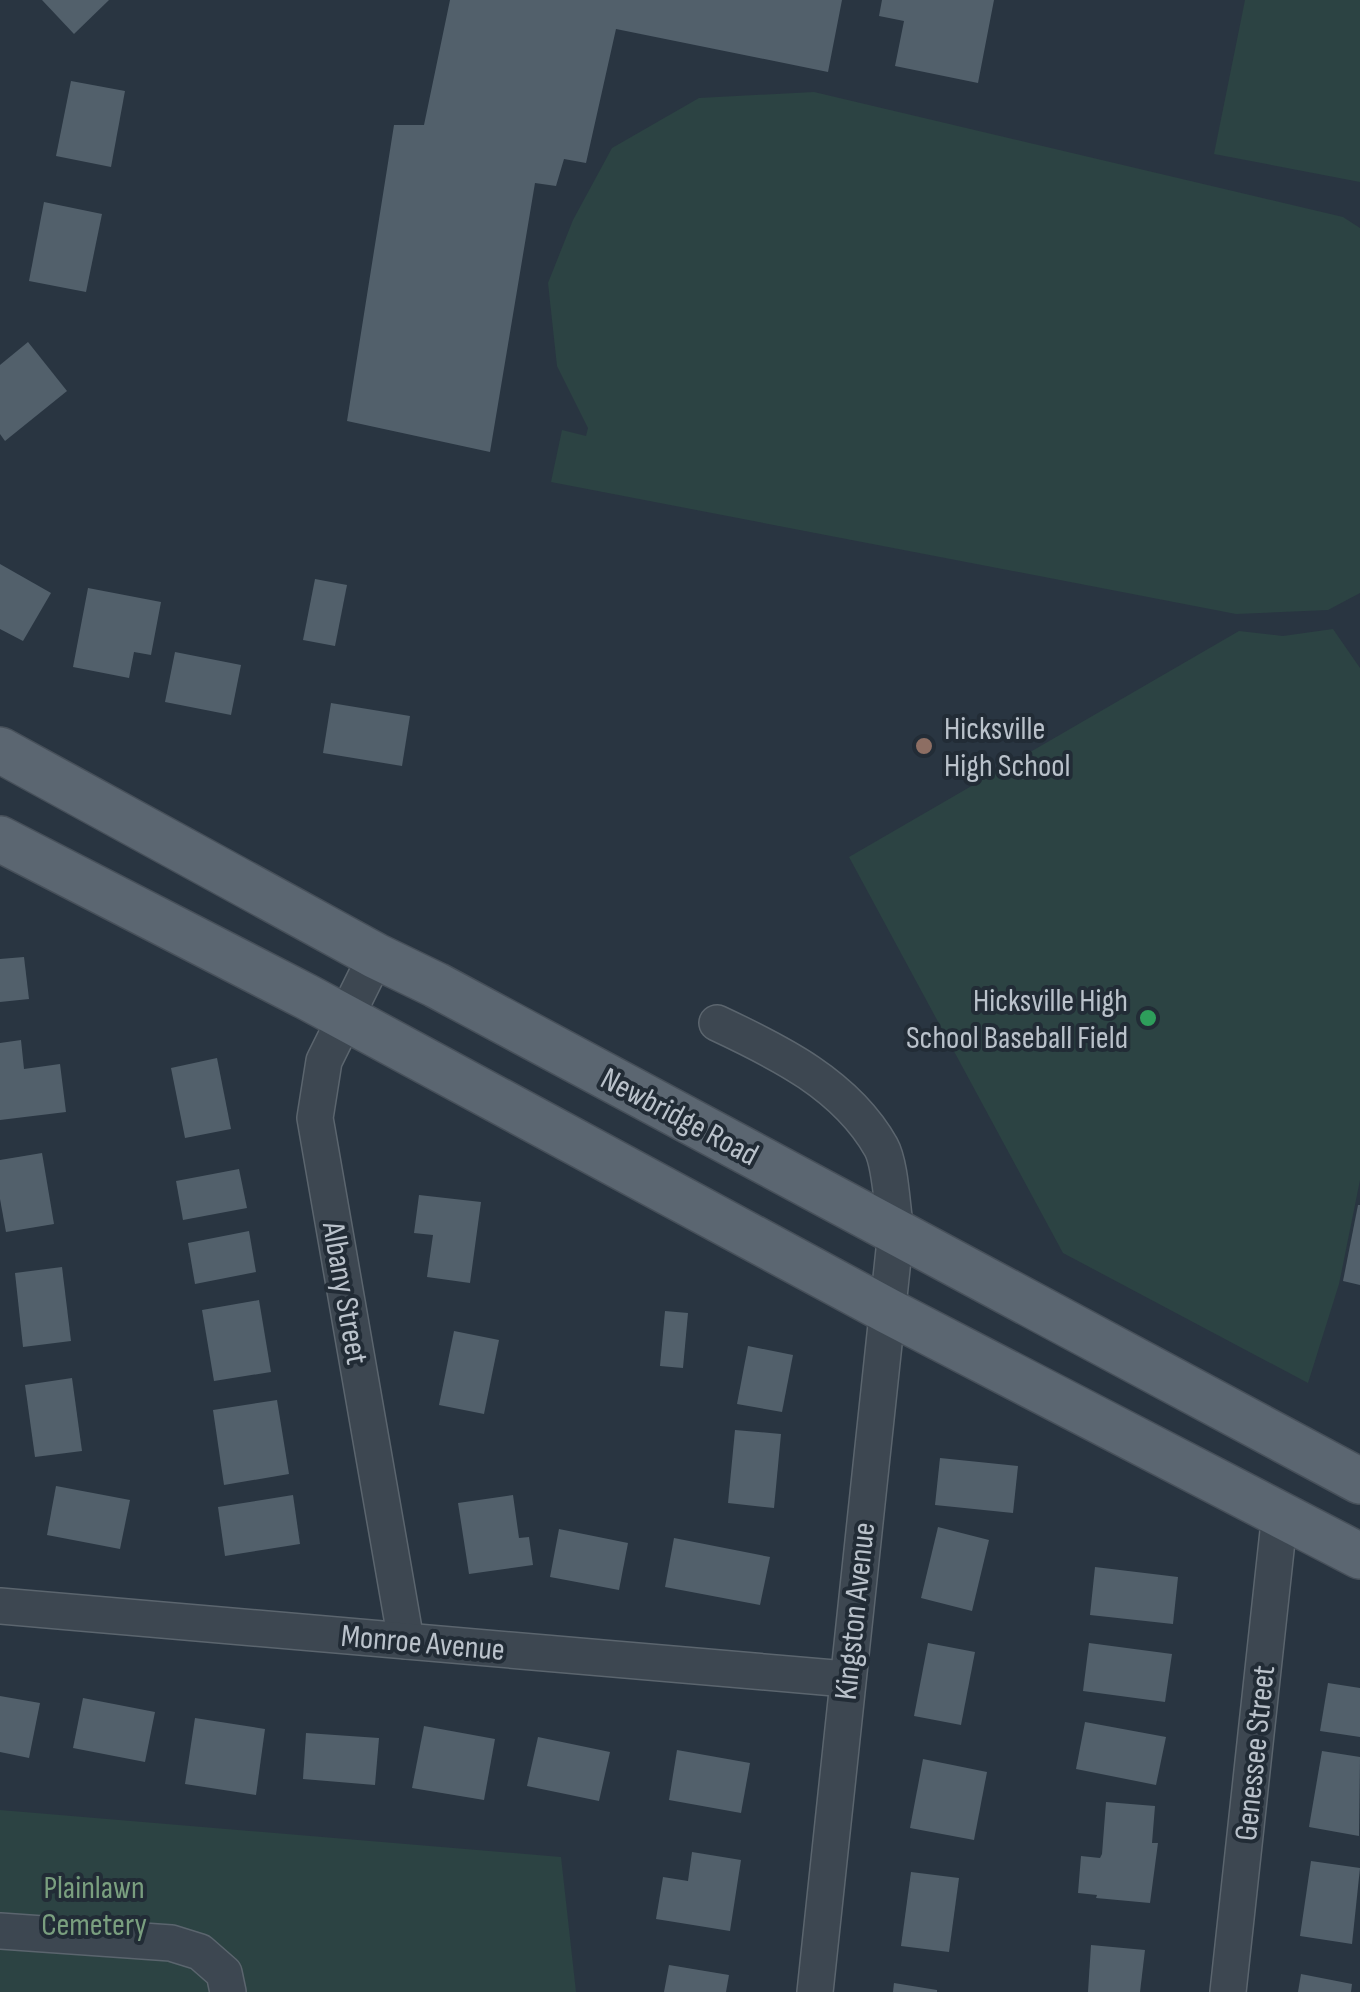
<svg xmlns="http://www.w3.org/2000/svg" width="1360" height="1992" font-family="'Sofia Sans Condensed',sans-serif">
<rect width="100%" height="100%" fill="#293541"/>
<g fill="#2c4343">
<polygon points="1245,0 1360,0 1360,182 1214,154"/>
<polygon points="814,92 1343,217 1360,228 1360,593 1328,610 1236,614 551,482 562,430 586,436 588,428 557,366 548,283 573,220 612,148 699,98"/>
<polygon points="1333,629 1360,668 1360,1180 1339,1284 1308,1383 1063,1253 849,857 1239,631 1283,636"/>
<polygon points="0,1810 561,1857 576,1992 0,1992"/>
</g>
<g fill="#52606b">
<polygon points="42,0 109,0 74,34"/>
<polygon points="450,0 842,0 828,72 616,29 586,163 564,159 556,186 535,183 490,452 347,421 394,125 424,125"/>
<polygon points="882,0 994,0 978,83 895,66 904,21 879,16"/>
<polygon points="71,81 125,91 111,167 56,156"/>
<polygon points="44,202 102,214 86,292 29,281"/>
<polygon points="28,342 67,391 5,441 0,434 0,365"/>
<polygon points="0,564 51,593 23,641 0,629"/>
<polygon points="315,579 347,585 335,646 303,640"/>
<polygon points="88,588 161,602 151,655 134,652 129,678 73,667"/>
<polygon points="175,652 241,665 231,715 165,702"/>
<polygon points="331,703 410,716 402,766 323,753"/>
<polygon points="24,957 29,999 0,1002 0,959"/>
<polygon points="21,1040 24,1069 60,1064 66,1112 0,1120 0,1043"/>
<polygon points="217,1058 231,1129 185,1138 171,1068"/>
<polygon points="42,1153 54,1224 6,1232 0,1199 0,1160"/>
<polygon points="239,1169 247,1208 183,1220 176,1181"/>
<polygon points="419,1195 481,1202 470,1283 427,1277 433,1235 414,1233"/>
<polygon points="1358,1205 1360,1205 1360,1285 1343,1281"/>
<polygon points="249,1231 256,1272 195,1284 188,1243"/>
<polygon points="62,1267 71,1341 23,1347 15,1273"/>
<polygon points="259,1300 271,1372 214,1381 202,1310"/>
<polygon points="665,1311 688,1313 683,1368 660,1366"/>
<polygon points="454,1331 499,1340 484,1414 439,1405"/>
<polygon points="748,1346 793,1355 782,1412 737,1404"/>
<polygon points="72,1378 82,1451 35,1457 25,1385"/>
<polygon points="277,1400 289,1474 224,1485 213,1410"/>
<polygon points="735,1430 781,1434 774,1508 728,1503"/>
<polygon points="940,1458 1018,1466 1013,1513 935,1505"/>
<polygon points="56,1486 130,1500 120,1549 47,1535"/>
<polygon points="293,1495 300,1544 225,1556 218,1507"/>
<polygon points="513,1495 519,1538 529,1537 533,1565 469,1574 458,1503"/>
<polygon points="938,1527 989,1540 972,1611 921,1598"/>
<polygon points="559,1529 628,1543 619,1590 550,1577"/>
<polygon points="674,1538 770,1557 760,1605 665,1587"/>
<polygon points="1095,1567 1178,1577 1173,1624 1090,1615"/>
<polygon points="928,1643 975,1652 961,1725 914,1716"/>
<polygon points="1089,1643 1172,1654 1165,1702 1083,1691"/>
<polygon points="1328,1683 1360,1688 1360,1737 1320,1731"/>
<polygon points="0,1696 40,1703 29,1758 0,1752"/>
<polygon points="83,1698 155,1712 145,1762 73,1748"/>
<polygon points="195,1718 265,1729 256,1795 185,1784"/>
<polygon points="1085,1722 1166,1737 1156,1785 1076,1769"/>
<polygon points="424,1726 495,1739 484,1800 412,1788"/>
<polygon points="306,1733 379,1738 375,1785 303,1779"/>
<polygon points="538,1737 610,1752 599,1801 527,1786"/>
<polygon points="677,1750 750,1763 741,1813 669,1800"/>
<polygon points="1322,1751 1360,1757 1359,1836 1309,1827"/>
<polygon points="923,1759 987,1772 974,1840 910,1828"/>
<polygon points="1106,1802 1155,1806 1152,1843 1158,1843 1150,1903 1096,1898 1097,1895 1078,1893 1081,1856 1100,1858 1102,1854"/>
<polygon points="692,1852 741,1860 730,1931 656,1919 663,1877 688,1881"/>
<polygon points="1311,1861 1360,1868 1352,1944 1300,1936"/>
<polygon points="911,1872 959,1878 949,1952 901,1946"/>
<polygon points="1091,1945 1145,1950 1140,1992 1088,1992"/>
<polygon points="669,1965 729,1975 726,1992 664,1992"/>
<polygon points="1301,1974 1352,1984 1351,1992 1298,1992"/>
<polygon points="894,1983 937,1990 937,1992 893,1992"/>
</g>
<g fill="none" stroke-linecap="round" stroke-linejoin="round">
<g stroke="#5b656e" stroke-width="38">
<g id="minor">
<polyline points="376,956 324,1061 315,1118 406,1641"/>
<path d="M717,1023C779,1052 846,1085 881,1147C891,1165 892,1210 896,1231L815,1992"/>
<polyline points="0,1606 846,1679"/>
<polyline points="0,1931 171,1943 200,1952 224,1973 228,1992"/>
<polyline points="1228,1992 1280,1513"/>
</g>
</g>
<g stroke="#47505a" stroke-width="48">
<g id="major">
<polyline points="0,750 376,956 436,985 1360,1481"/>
<polyline points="0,839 307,997 888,1311 1360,1556"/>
</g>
</g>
<use href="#minor" stroke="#3d4751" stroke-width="35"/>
<use href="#major" stroke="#5b6671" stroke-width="45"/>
</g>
<circle fill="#8d6e63" stroke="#222c36" stroke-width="4" cx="924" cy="746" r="10"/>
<circle fill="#2e9e5b" stroke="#222c36" stroke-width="4" cx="1148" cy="1018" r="10"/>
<g text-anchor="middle" stroke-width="8" stroke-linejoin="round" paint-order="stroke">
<g font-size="32" fill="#bac2cb" stroke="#222c36" text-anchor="start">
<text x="944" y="739">Hicksville<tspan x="944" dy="37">High School</tspan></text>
<text x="1128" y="1011" text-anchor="end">Hicksville High<tspan x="1128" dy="37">School Baseball Field</tspan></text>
</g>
<g font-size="32" fill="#bac2cb" stroke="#222c36">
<text transform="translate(680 1116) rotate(28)" y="11">Newbridge Road</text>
<text transform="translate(346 1293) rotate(80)" y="11">Albany Street</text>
<text transform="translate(854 1611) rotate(-84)" y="11">Kingston Avenue</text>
<text transform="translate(423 1642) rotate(5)" y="11">Monroe Avenue</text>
<text transform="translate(1254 1753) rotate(-84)" y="11">Genessee Street</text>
</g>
<g font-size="32" fill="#7a9f7f" stroke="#222c36">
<text x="94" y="1898">Plainlawn<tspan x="94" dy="37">Cemetery</tspan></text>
</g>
</g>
</svg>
